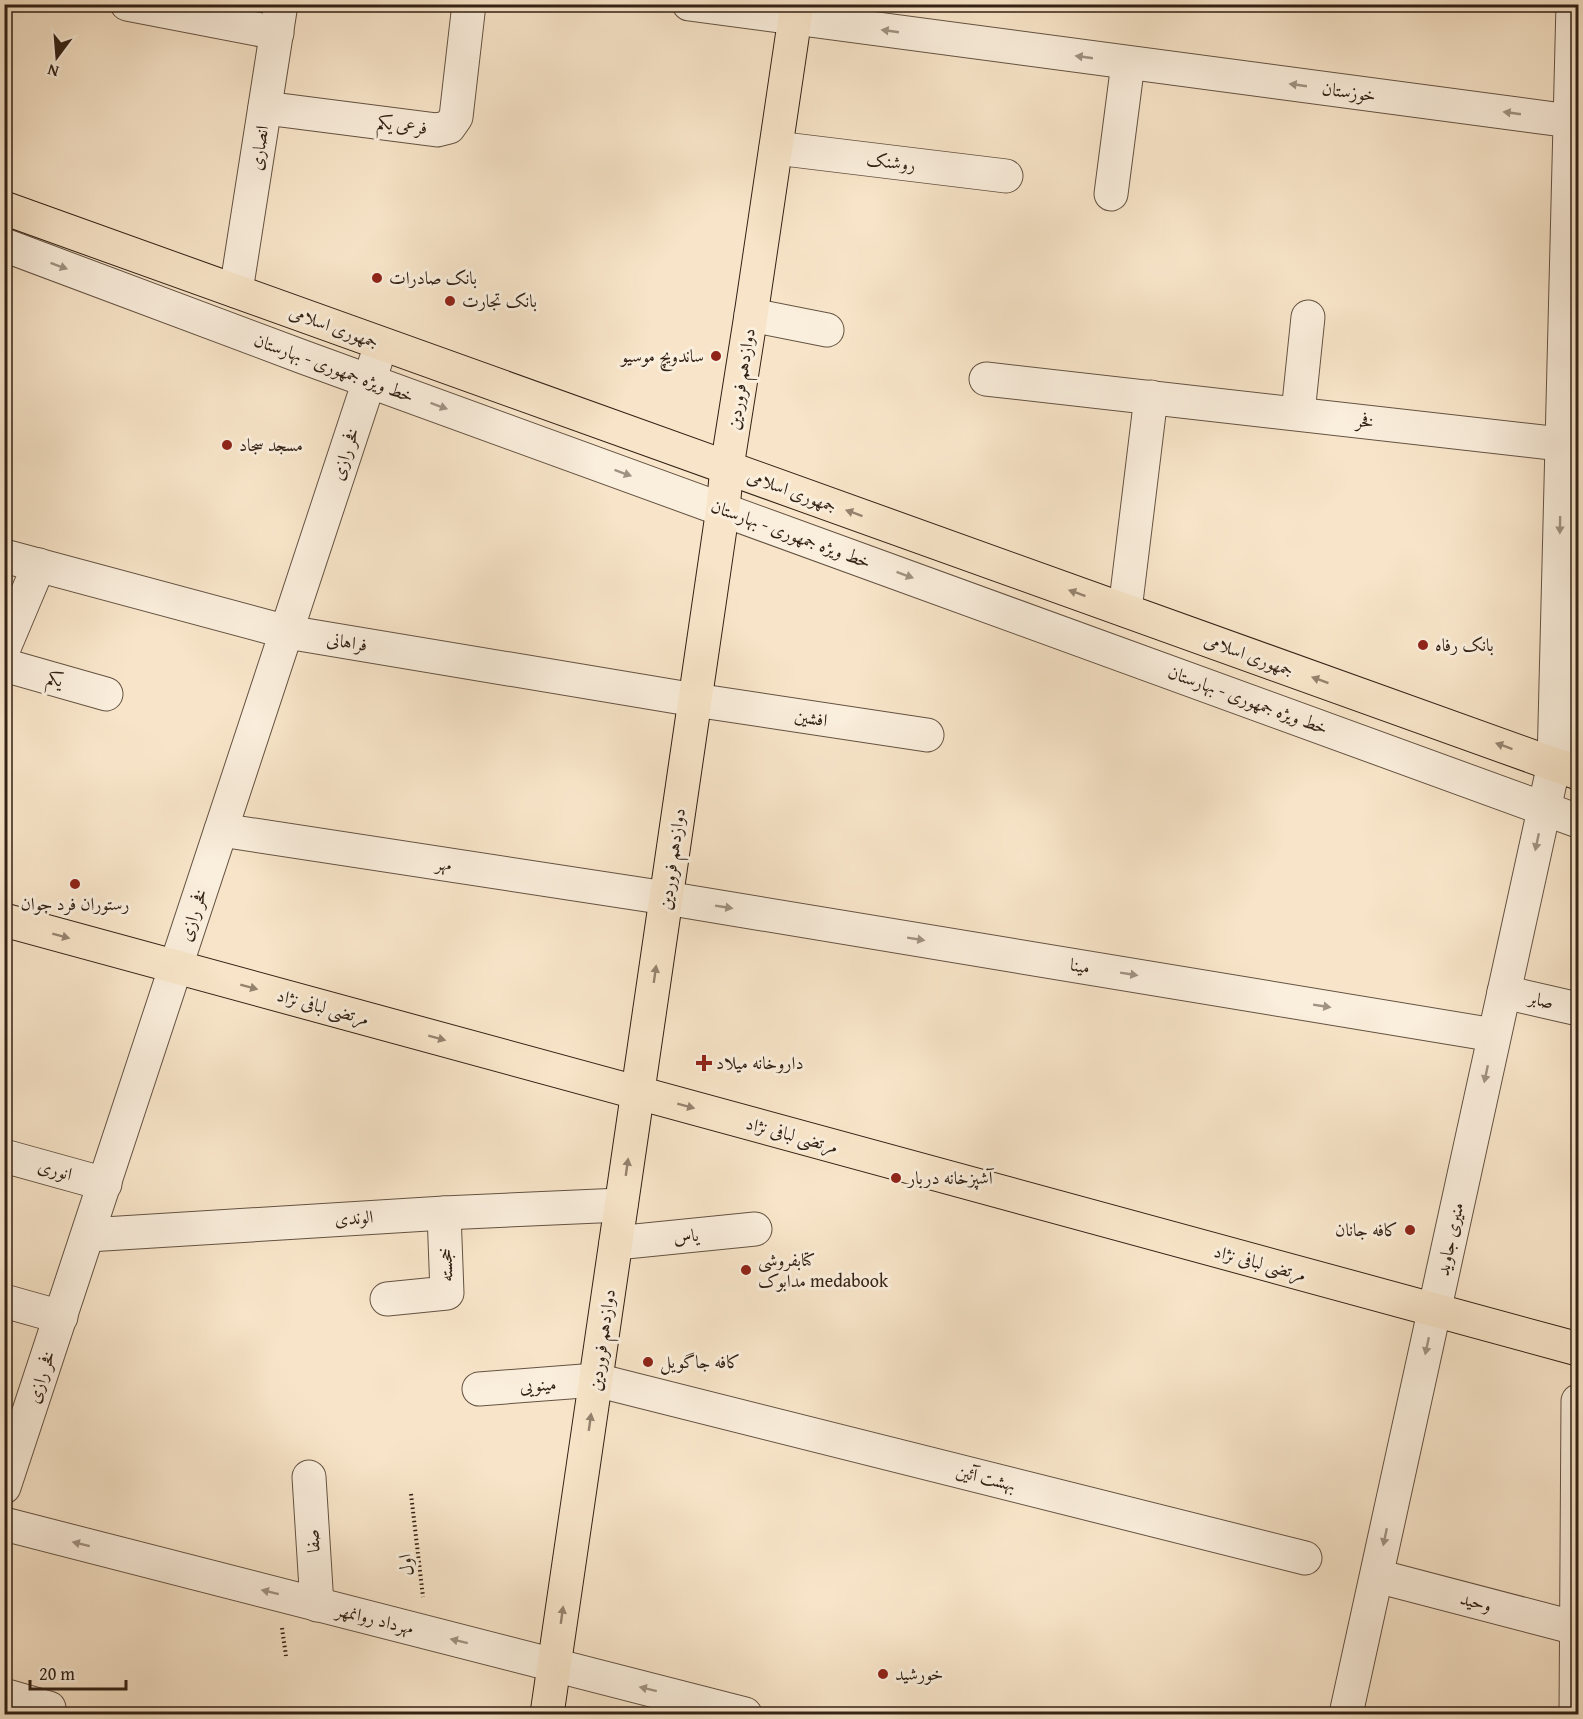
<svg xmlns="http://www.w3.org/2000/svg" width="1583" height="1719" font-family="'Gentium Book Plus',Amiri,serif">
<rect width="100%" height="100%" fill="#f8e5c9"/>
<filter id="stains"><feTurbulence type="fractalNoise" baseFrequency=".00333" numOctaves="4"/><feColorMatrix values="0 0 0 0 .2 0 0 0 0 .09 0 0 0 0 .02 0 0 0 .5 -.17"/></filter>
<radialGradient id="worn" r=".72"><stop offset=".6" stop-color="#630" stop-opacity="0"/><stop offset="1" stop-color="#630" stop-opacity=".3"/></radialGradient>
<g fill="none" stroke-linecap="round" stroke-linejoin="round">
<g stroke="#645242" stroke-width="35">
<g id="minor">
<polyline points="127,4 277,33"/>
<polyline points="689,4 1570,121"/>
<polyline points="265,108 437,130 449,127 456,117 469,4"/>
<polyline points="776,148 1006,176"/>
<polyline points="1111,194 1128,63"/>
<polyline points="4,245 303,357 1578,821"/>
<polyline points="236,291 281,4"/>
<polyline points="751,315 827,330"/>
<polyline points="986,379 1578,446"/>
<polyline points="1298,413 1308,317"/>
<polyline points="4,556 287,632 695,700 927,735"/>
<polyline points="1125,610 1151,397"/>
<polyline points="4,648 39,565"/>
<polyline points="4,665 106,694"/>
<polyline points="221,830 666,898 1494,1035"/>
<polyline points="1504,992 1578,1009"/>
<polyline points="4,1156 105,1184"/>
<polyline points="88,1235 444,1213 621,1205"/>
<polyline points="616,1243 755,1229"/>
<polyline points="387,1299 447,1293 444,1213"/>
<polyline points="4,1301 61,1317"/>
<polyline points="479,1389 596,1380 1305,1558"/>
<polyline points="309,1477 317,1605"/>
<polyline points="4,1487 376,360"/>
<polyline points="4,1524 745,1714"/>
<polyline points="1377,1576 1576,1628"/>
<polyline points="4,1695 49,1708"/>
<polyline points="1346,1714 1554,764 1573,4"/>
<polyline points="1576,1714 1578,1401"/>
</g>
</g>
<g stroke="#322115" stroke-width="35">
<g id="major">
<polyline points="4,208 1578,773"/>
<polyline points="4,920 1578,1349"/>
<polyline points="547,1714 723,508 727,467 751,315 797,4"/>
</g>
</g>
<g stroke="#322115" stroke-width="4" stroke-dasharray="1.5 3" stroke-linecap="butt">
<polyline points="411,1494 423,1597"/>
<polyline points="282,1628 286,1656"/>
</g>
<use href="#minor" stroke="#faeedc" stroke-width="33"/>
<use href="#major" stroke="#f8e5c9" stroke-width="33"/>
</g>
<defs><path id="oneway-solid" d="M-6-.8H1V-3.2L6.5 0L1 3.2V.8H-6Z" transform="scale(1.5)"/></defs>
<g fill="#a09282">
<use href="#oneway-solid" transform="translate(890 31) rotate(-172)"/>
<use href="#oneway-solid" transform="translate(1084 57) rotate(-172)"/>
<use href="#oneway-solid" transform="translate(1298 85) rotate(-172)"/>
<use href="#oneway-solid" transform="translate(1512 113) rotate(-172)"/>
<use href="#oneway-solid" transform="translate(59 266) rotate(20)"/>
<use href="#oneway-solid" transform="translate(439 406) rotate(20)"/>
<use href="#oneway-solid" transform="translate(623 473) rotate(20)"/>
<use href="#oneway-solid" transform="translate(1560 525) rotate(91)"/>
<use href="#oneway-solid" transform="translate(905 575) rotate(20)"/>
<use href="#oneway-solid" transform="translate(1537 842) rotate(102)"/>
<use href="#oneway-solid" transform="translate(724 907) rotate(9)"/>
<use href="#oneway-solid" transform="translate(916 939) rotate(9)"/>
<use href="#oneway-solid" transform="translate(1129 974) rotate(9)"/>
<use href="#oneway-solid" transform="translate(1322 1006) rotate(9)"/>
<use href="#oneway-solid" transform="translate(1486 1074) rotate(102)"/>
<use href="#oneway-solid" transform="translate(1427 1346) rotate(102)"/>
<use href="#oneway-solid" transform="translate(1385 1537) rotate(102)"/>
<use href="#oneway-solid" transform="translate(81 1544) rotate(-166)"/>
<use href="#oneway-solid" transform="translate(270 1592) rotate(-166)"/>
<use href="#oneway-solid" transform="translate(459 1641) rotate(-166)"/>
<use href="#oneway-solid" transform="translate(648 1689) rotate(-166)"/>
</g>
<g fill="#95836f">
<use href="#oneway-solid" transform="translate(854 513) rotate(-160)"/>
<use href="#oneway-solid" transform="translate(1077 593) rotate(-160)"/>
<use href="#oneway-solid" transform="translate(1320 680) rotate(-160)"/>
<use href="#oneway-solid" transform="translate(1504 746) rotate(-160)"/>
<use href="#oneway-solid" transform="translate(61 936) rotate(15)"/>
<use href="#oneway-solid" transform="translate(655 974) rotate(-82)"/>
<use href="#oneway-solid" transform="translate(249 987) rotate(15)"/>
<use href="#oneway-solid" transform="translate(437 1038) rotate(15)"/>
<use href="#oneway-solid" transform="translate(686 1106) rotate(15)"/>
<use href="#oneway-solid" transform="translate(627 1167) rotate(-82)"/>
<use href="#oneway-solid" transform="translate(590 1422) rotate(-82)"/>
<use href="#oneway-solid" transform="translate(562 1615) rotate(-82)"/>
</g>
<g fill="#8f2418" stroke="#faeedc" stroke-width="2">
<circle cx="377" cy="278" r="6"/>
<circle cx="450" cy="301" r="6"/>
<circle cx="716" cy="356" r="6"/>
<circle cx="227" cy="445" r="6"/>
<circle cx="1423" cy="645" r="6"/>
<circle cx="75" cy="884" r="6"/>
<path d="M701 1054h6v6h6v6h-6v6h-6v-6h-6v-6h6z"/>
<circle cx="896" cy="1178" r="6"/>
<circle cx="1410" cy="1230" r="6"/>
<circle cx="746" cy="1270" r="6"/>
<circle cx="648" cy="1362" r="6"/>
<circle cx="883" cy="1674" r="6"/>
</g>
<g text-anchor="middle" stroke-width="6" stroke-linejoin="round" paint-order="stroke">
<g font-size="18" fill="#322115" stroke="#faeedc">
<text transform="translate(1349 92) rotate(8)" y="6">خوزستان</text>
<text transform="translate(402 125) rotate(7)" y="6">فرعی یکم</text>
<text transform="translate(259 148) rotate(-81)" y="6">انصاری</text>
<text transform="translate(891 162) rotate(7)" y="6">روشنک</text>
<text transform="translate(334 327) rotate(20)" y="6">جمهوری اسلامی</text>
<text transform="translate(334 368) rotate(20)" y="6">خط ویژه جمهوری - بهارستان</text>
<text transform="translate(741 379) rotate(-81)" y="6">دوازدهم فروردین</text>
<text transform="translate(1365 421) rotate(6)" y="6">فخر</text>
<text transform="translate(345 454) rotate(-72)" y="6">فخر رازی</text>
<text transform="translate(792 491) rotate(20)" y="6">جمهوری اسلامی</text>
<text transform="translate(791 534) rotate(20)" y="6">خط ویژه جمهوری - بهارستان</text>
<text transform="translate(347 642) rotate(9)" y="6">فراهانی</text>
<text transform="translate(1249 655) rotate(20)" y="6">جمهوری اسلامی</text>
<text transform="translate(55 679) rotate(16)" y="6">یکم</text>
<text transform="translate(1248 700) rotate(20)" y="6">خط ویژه جمهوری - بهارستان</text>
<text transform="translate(811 718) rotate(9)" y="6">افشین</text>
<text transform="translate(672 859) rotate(-82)" y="6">دوازدهم فروردین</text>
<text transform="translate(444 864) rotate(9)" y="6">مهر</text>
<text transform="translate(193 915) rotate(-72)" y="6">فخر رازی</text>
<text transform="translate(1080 966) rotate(9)" y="6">مینا</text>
<text transform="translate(1541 1000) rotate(12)" y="6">صابر</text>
<text transform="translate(323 1007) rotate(15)" y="6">مرتضی لبافی نژاد</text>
<text transform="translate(792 1135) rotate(15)" y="6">مرتضی لبافی نژاد</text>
<text transform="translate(55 1170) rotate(16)" y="6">انوری</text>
<text transform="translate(354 1218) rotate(-4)" y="6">الوندی</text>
<text transform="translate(686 1236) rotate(-6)" y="6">یاس</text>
<text transform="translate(1450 1239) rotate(-78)" y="6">منیری جاوید</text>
<text transform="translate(1260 1263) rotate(15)" y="6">مرتضی لبافی نژاد</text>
<text transform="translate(446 1265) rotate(-92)" y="6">خجسته</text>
<text transform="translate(602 1340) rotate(-82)" y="6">دوازدهم فروردین</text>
<text transform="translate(41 1377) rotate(-72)" y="6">فخر رازی</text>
<text transform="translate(538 1385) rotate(-4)" y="6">مینویی</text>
<text transform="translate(986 1478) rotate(14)" y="6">بهشت آئین</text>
<text transform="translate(313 1541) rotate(-94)" y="6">صفا</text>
<text transform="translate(406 1565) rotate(-97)" y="6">اول</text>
<text transform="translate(1476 1602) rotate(15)" y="6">وحید</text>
<text transform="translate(375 1619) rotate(14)" y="6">مهرداد روانمهر</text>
</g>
<g font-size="18" fill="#322115" stroke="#faeedc" text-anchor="start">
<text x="389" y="284">بانک صادرات</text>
<text x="462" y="307">بانک تجارت</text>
<text x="704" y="362" text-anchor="end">ساندویچ موسیو</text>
<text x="239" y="451">مسجد سجاد</text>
<text x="1435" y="651">بانک رفاه</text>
<text x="75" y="910" text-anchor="middle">رستوران فرد جوان</text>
<text x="716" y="1069">داروخانه میلاد</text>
<text x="908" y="1184">آشپزخانه دربار</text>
<text x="1398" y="1236" text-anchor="end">کافه جانان</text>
<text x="758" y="1266">کتابفروشی<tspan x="758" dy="21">مدابوک medabook</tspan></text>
<text x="660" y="1368">کافه جاگویل</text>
<text x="895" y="1680">خورشید</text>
</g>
</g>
<rect width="1583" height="1719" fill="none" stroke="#f8e5c9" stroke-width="24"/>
<rect x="6" y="6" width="1571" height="1707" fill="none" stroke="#322115" stroke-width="3"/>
<rect x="12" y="12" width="1559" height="1695" fill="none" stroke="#322115" stroke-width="1.5"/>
<g transform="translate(57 57) rotate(196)" stroke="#faeedc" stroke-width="4.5" paint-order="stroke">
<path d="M0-4.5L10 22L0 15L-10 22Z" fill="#322115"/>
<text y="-9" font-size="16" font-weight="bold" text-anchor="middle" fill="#322115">N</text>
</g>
<path d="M30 1680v9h96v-9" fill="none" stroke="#322115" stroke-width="3"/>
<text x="39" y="1680" font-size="18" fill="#322115" stroke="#faeedc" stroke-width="4.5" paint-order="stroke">20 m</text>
<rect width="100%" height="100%" filter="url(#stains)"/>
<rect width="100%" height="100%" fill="url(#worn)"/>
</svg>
